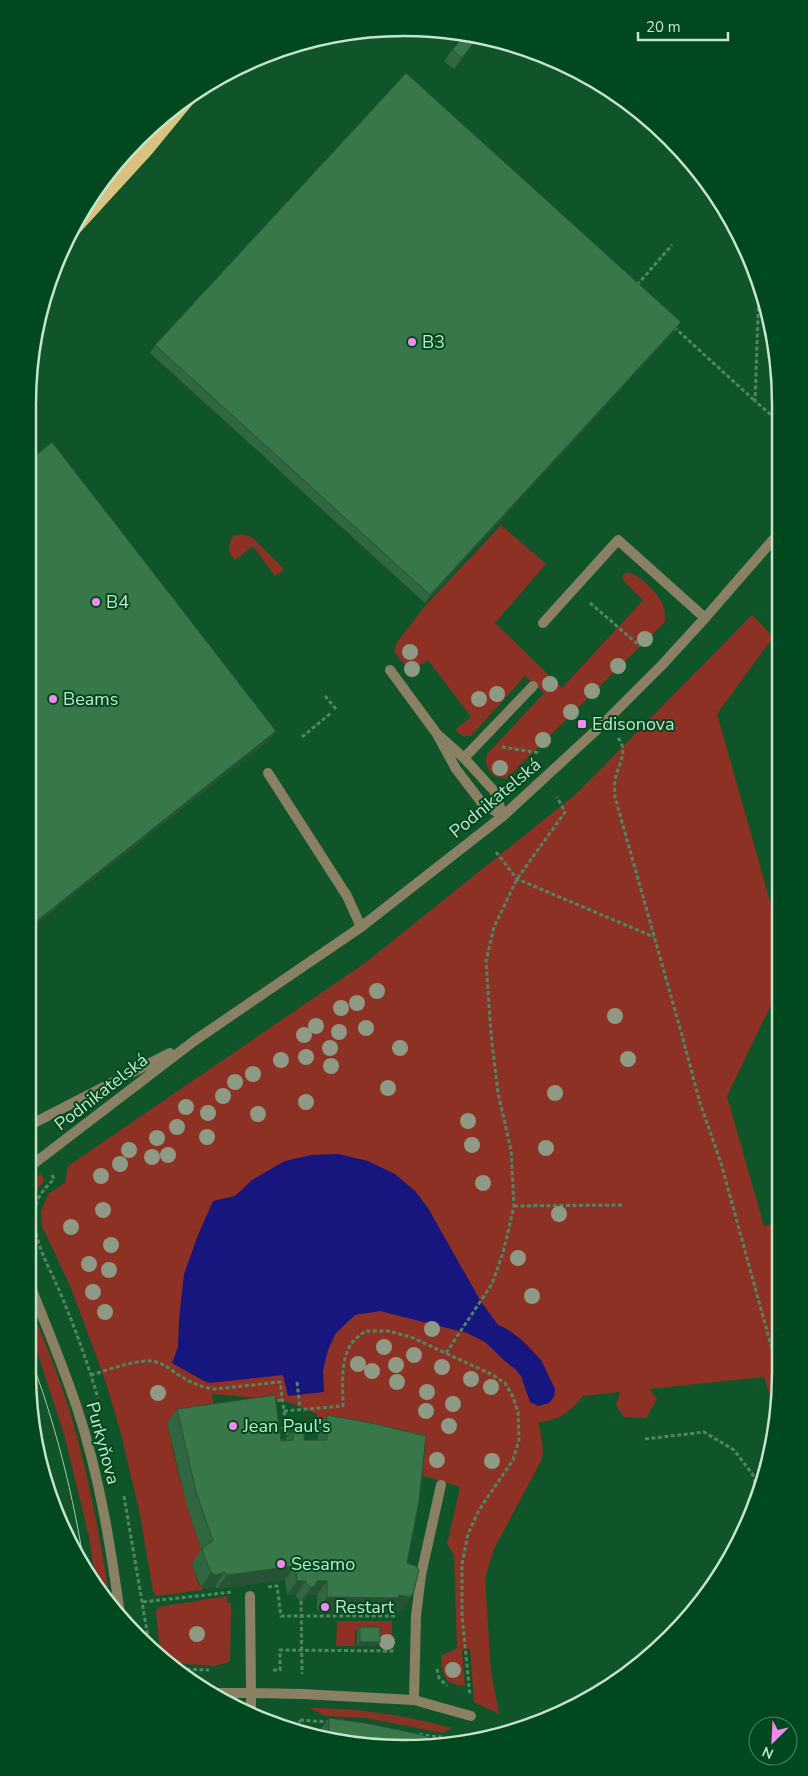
<svg xmlns="http://www.w3.org/2000/svg" width="808" height="1776" font-family="'Nunito Sans',sans-serif">
<rect width="100%" height="100%" fill="#105429"/>
<g fill="#8d3124">
<path d="M501,525L546,564L495,623L562,688L643,600L624,581L622,577L624,573C636,570 660,594 663,606C665,611 665,617 665,622L507,778C492,780 483,767 487,754L544,693L525,676L471,736H463L455,730L471,717L428,660L411,672L398,657L394,651L398,641L425,606Z"/>
<path d="M242,534L253,538L284,569L275,576L253,546L235,560C227,551 228,546 233,536Z"/>
<path d="M752,615L773,637L717,714L779,933V988L727,1096L764,1226L780,1222V1372L776,1416L764,1377L649,1389L657,1399L646,1418L624,1417L616,1405L620,1392L583,1396C569,1412 561,1420 539,1422L543,1450L542,1459L494,1549L485,1578L491,1672L499,1714L474,1702L470,1648L462,1650L465,1686C443,1684 443,1676 441,1656L457,1648L454,1555L447,1544L460,1487L414,1473L320,1429L317,1414L283,1400L212,1394L215,1416L167,1423C176,1468 188,1511 203,1555L194,1560L192,1565L199,1585L203,1588L202,1590L156,1596L153,1591L139,1510L120,1430L105,1380L71,1288L42,1226L41,1211L48,1194L65,1183L68,1166L365,963L576,794Z"/>
<path d="M41,1173L44,1181C29,1196 25,1215 31,1235L28,1241V1188Z"/>
<path d="M28,1300C46,1345 65,1390 77,1437C92,1493 102,1549 111,1606L96,1585L89,1537L65,1438L38,1354L28,1328Z"/>
<polygon points="227,1596 228,1603 231,1603 230,1662 214,1666 173,1663 160,1652 156,1611 158,1607"/>
<polygon points="337,1621 392,1621 392,1647 379,1647 379,1630 355,1630 355,1646 336,1646"/>
<path d="M309,1708C361,1708 402,1715 452,1728L442,1733L366,1718L326,1716Z"/>
</g>
<polygon fill="#17157e" points="338,1154 368,1161 395,1174 415,1191 428,1208 480,1300 498,1325 507,1329 523,1341 541,1360 555,1389 554,1397 549,1403 538,1406 530,1402 521,1376 515,1369 506,1362 485,1342 467,1333 380,1311 355,1315 336,1333 328,1350 323,1370 324,1392 288,1396 283,1375 210,1383 204,1381 172,1363 178,1347 179,1319 184,1274 198,1235 213,1201 235,1196 252,1180 285,1161 311,1155"/>
<g fill="none" stroke-linecap="round" stroke-linejoin="round">
<g stroke="#508762" stroke-width="3" stroke-dasharray="4 2.5" stroke-linecap="butt">
<polyline points="637,285 672,245"/>
<polyline points="759,288 755,401 777,420"/>
<polyline points="674,327 755,401"/>
<polyline points="590,603 640,646"/>
<polyline points="325,696 336,709"/>
<polyline points="302,737 331,713"/>
<path d="M618,738C630,752 616,767 615,781C614,786 615,792 615,797L683,1039L700,1103L721,1163L779,1375"/>
<polyline points="502,747 540,753"/>
<polyline points="496,852 517,879 654,937"/>
<path d="M52,1175L54,1179C45,1188 36,1197 35,1211C32,1240 48,1264 59,1290C74,1325 87,1361 98,1398"/>
<polyline points="514,1206 623,1205"/>
<polyline points="446,1353 492,1284 503,1253 514,1206 511,1150 498,1093 491,1034 486,961 494,927 517,879 565,812 557,797"/>
<path d="M91,1375C108,1370 134,1360 151,1361C163,1362 172,1371 182,1377C192,1383 203,1388 215,1389L280,1382L288,1440"/>
<polyline points="297,1382 300,1409"/>
<polyline points="271,1401 283,1400"/>
<path d="M284,1411L343,1406C343,1387 340,1361 351,1344C354,1339 361,1335 365,1331H388L411,1337L493,1375L505,1383L513,1397L518,1412L519,1440L513,1460L479,1510L468,1534L462,1564V1615L470,1696"/>
<polyline points="276,1432 287,1426"/>
<polyline points="645,1439 704,1432 734,1450 753,1475 758,1494"/>
<polyline points="124,1496 149,1643"/>
<polyline points="268,1587 277,1586 281,1616 396,1616"/>
<polyline points="301,1601 302,1674"/>
<polyline points="143,1602 232,1592"/>
<polyline points="180,1669 209,1670"/>
<polyline points="437,1669 439,1678 447,1686"/>
<polyline points="273,1670 280,1670 280,1650 395,1651"/>
<polyline points="300,1720 329,1722"/>
<polyline points="299,1729 300,1720"/>
<path d="M419,1734C437,1738 454,1737 471,1741"/>
</g>
<g stroke="#8a8063" stroke-width="10">
<polyline points="543,623 618,540 705,618"/>
<polyline points="390,670 437,734 464,758 495,792 503,816 482,803 456,769 437,734"/>
<polyline points="464,758 533,686"/>
<polyline points="268,773 347,896 361,927"/>
<polyline points="250,1596 251,1693 302,1694 414,1700 416,1616 421,1575 441,1485"/>
<polyline points="209,1693 251,1693 251,1711"/>
<polyline points="414,1700 471,1716"/>
</g>
<g stroke="#8a8063" stroke-width="10">
<polyline points="28,1126 170,1053"/>
<polyline points="28,1168 194,1041 361,927 503,816 604,723 662,665 705,618 778,534"/>
</g>
<path stroke="#8a8063" stroke-width="10" d="M28,1280C45,1323 63,1365 77,1408C100,1477 111,1549 121,1621"/>
<polyline stroke="#dac380" stroke-width="14" points="71,232 146,150 192,94"/>
<g stroke="#a3c9ac" stroke-width="1">
<path d="M28,1352C55,1420 74,1498 85,1570"/>
<polyline points="37,1430 59,1520"/>
</g>
</g>
<g fill="#8e9a83">
<circle cx="645" cy="639" r="8"/>
<circle cx="410" cy="652" r="8"/>
<circle cx="618" cy="666" r="8"/>
<circle cx="412" cy="669" r="8"/>
<circle cx="550" cy="684" r="8"/>
<circle cx="592" cy="691" r="8"/>
<circle cx="497" cy="694" r="8"/>
<circle cx="479" cy="699" r="8"/>
<circle cx="571" cy="712" r="8"/>
<circle cx="543" cy="740" r="8"/>
<circle cx="500" cy="768" r="8"/>
<circle cx="377" cy="991" r="8"/>
<circle cx="357" cy="1003" r="8"/>
<circle cx="341" cy="1008" r="8"/>
<circle cx="615" cy="1016" r="8"/>
<circle cx="316" cy="1026" r="8"/>
<circle cx="366" cy="1028" r="8"/>
<circle cx="339" cy="1032" r="8"/>
<circle cx="304" cy="1035" r="8"/>
<circle cx="330" cy="1048" r="8"/>
<circle cx="400" cy="1048" r="8"/>
<circle cx="306" cy="1057" r="8"/>
<circle cx="628" cy="1059" r="8"/>
<circle cx="281" cy="1060" r="8"/>
<circle cx="331" cy="1066" r="8"/>
<circle cx="253" cy="1074" r="8"/>
<circle cx="235" cy="1082" r="8"/>
<circle cx="388" cy="1088" r="8"/>
<circle cx="555" cy="1093" r="8"/>
<circle cx="223" cy="1096" r="8"/>
<circle cx="306" cy="1102" r="8"/>
<circle cx="186" cy="1107" r="8"/>
<circle cx="208" cy="1113" r="8"/>
<circle cx="258" cy="1114" r="8"/>
<circle cx="468" cy="1121" r="8"/>
<circle cx="177" cy="1127" r="8"/>
<circle cx="207" cy="1137" r="8"/>
<circle cx="157" cy="1138" r="8"/>
<circle cx="472" cy="1145" r="8"/>
<circle cx="546" cy="1148" r="8"/>
<circle cx="129" cy="1150" r="8"/>
<circle cx="168" cy="1155" r="8"/>
<circle cx="152" cy="1157" r="8"/>
<circle cx="120" cy="1164" r="8"/>
<circle cx="101" cy="1176" r="8"/>
<circle cx="483" cy="1183" r="8"/>
<circle cx="103" cy="1210" r="8"/>
<circle cx="559" cy="1214" r="8"/>
<circle cx="71" cy="1227" r="8"/>
<circle cx="111" cy="1245" r="8"/>
<circle cx="518" cy="1258" r="8"/>
<circle cx="89" cy="1264" r="8"/>
<circle cx="109" cy="1270" r="8"/>
<circle cx="93" cy="1292" r="8"/>
<circle cx="532" cy="1296" r="8"/>
<circle cx="105" cy="1312" r="8"/>
<circle cx="432" cy="1329" r="8"/>
<circle cx="384" cy="1347" r="8"/>
<circle cx="414" cy="1355" r="8"/>
<circle cx="358" cy="1364" r="8"/>
<circle cx="396" cy="1365" r="8"/>
<circle cx="442" cy="1367" r="8"/>
<circle cx="372" cy="1371" r="8"/>
<circle cx="471" cy="1379" r="8"/>
<circle cx="397" cy="1382" r="8"/>
<circle cx="491" cy="1387" r="8"/>
<circle cx="427" cy="1392" r="8"/>
<circle cx="158" cy="1393" r="8"/>
<circle cx="453" cy="1404" r="8"/>
<circle cx="426" cy="1411" r="8"/>
<circle cx="449" cy="1426" r="8"/>
<circle cx="437" cy="1460" r="8"/>
<circle cx="492" cy="1461" r="8"/>
<circle cx="197" cy="1634" r="8"/>
<circle cx="387" cy="1642" r="8"/>
<circle cx="453" cy="1670" r="8"/>
</g>
<g fill="#306640">
<polygon points="480,35 454,69 444,61 452,50"/>
<polygon points="675,330 425,603 150,353 155,345"/>
<polygon points="177,1409 281,1441 285,1440 293,1430 304,1440 318,1440 318,1429 327,1415 407,1563 404,1608 399,1611 390,1609 388,1612 317,1611 317,1595 308,1595 305,1600 301,1601 297,1598 296,1595 287,1595 285,1580 217,1589 215,1586 206,1589 201,1587 192,1565 194,1560 201,1549 187,1506 167,1423"/>
<polygon points="360,1627 380,1642 377,1646 357,1646 357,1631"/>
<polygon points="329,1718 331,1741 319,1737 319,1732"/>
</g>
<g fill="#275334">
<polygon points="480,35 475,42 454,69 462,58"/>
<polygon points="681,322 675,330 425,603 430,595"/>
<polygon points="276,731 271,739 28,931 28,928"/>
<polygon points="295,1566 285,1580 217,1589 227,1575"/>
<polygon points="225,1572 215,1586 206,1589 201,1587 211,1573"/>
<polygon points="297,1581 306,1581 296,1595 287,1595"/>
<polygon points="317,1581 327,1581 317,1595 308,1595 305,1600 301,1601 311,1587"/>
<polygon points="413,1594 404,1608 399,1611 390,1609 388,1612 317,1611 327,1597"/>
<polygon points="360,1642 380,1642 377,1646 357,1646"/>
</g>
<g fill="#38774a" stroke="#275334">
<polygon points="466,34 479,35 462,58 452,50"/>
<polygon points="406,73 681,322 430,595 155,345"/>
<polygon points="52,442 276,731 28,928 28,462"/>
<polygon points="275,1395 281,1441 293,1440 293,1430 304,1430 304,1440 327,1440 327,1415 371,1423 426,1436 419,1501 407,1563 416,1566 419,1570 413,1594 409,1597 399,1595 398,1598 327,1597 327,1581 317,1581 315,1586 311,1587 306,1584 306,1581 297,1581 295,1566 227,1575 225,1572 216,1575 211,1573 202,1550 204,1546 213,1541 196,1492 177,1409"/>
<rect x="360" y="1627" width="20" height="15"/>
<polygon points="329,1718 365,1723 419,1734 455,1745 331,1741 328,1740"/>
</g>
<g fill="#f788ec" stroke="#00481e" stroke-width="2">
<circle cx="412" cy="342" r="5"/>
<circle cx="96" cy="602" r="5"/>
<circle cx="53" cy="699" r="5"/>
<rect x="577" y="719" width="10" height="10" rx="2.5"/>
<circle cx="233" cy="1426" r="5"/>
<circle cx="281" cy="1564" r="5"/>
<circle cx="325" cy="1607" r="5"/>
</g>
<g text-anchor="middle" stroke-width="4" stroke-linejoin="round" paint-order="stroke">
<g font-size="18" fill="#c5e4cb" stroke="#00481e" text-anchor="start">
<text x="422" y="348">B3</text>
<text x="106" y="608">B4</text>
<text x="63" y="705">Beams</text>
<text x="592" y="730">Edisonova</text>
<text x="243" y="1432">Jean Paul's</text>
<text x="291" y="1570">Sesamo</text>
<text x="335" y="1613">Restart</text>
</g>
<g font-size="18" fill="#c5e4cb" stroke="#00481e">
<text transform="translate(495 798) rotate(-40)" y="6">Podnikatelská</text>
<text transform="translate(101 1092) rotate(-38)" y="6">Podnikatelská</text>
<text transform="translate(103 1443) rotate(75)" y="6">Purkyňova</text>
</g>
</g>
<path d="M0 0H808V1776H0ZM404 36H404A368 368 0 0 1 772 404V1372A368 368 0 0 1 404 1740H404A368 368 0 0 1 36 1372V404A368 368 0 0 1 404 36Z" fill="#00481e" fill-rule="evenodd"/>
<path fill="none" stroke="#c5e4cb" stroke-width="2.5" d="M404 36H404A368 368 0 0 1 772 404V1372A368 368 0 0 1 404 1740H404A368 368 0 0 1 36 1372V404A368 368 0 0 1 404 36Z"/>
<g transform="translate(773 1741) rotate(204)"><circle r="24" fill="#00481e" stroke="#4f8663"/>
<path d="M0-4L9 19L0 12L-9 19Z" fill="#f788ec"/>
<text y="-8" font-size="14" font-weight="bold" text-anchor="middle" fill="#c5e4cb">N</text>
</g>
<path d="M638 32v8h90v-8" fill="none" stroke="#c5e4cb" stroke-width="2.5"/>
<text x="646" y="32" font-size="15" fill="#c5e4cb" stroke="#00481e" stroke-width="4" paint-order="stroke">20 m</text>
</svg>
